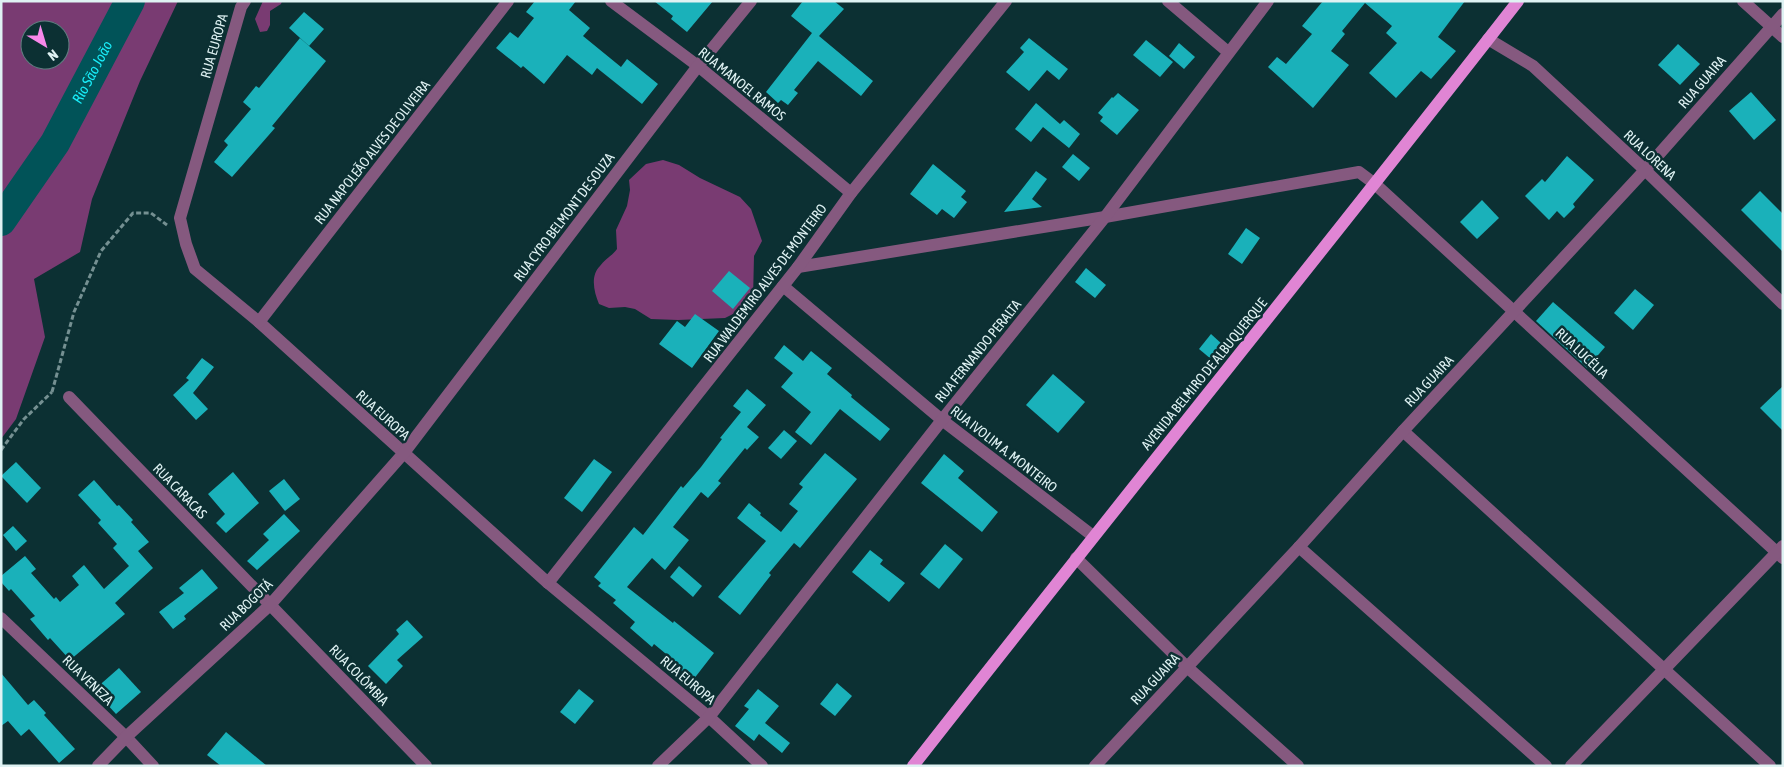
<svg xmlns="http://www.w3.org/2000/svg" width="1784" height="767" font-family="'Asap Condensed',sans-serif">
<rect width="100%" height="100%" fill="#0c3033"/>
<g fill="#793b72" fill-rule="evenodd">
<path d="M1,1H178L140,81L92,199L80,252L34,279L45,337L16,419L1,439ZM30,30H60V60H30Z"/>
<polygon points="263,1 282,1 281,4 270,11 270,25 267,31 260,32 255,19"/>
<path d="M663,160L679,165L700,178L740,197L751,209L762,241L754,256L753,299L733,314L725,318L678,320L651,319L635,309L625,307L609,308L599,304C594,292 590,276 600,266C605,259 612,256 617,249L616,230L627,206L630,190L629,180L646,164Z"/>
</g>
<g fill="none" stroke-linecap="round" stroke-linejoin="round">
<path stroke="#015358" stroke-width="30" id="s1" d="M1,221L55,143L130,1"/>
</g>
<g fill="#1ab1ba">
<polygon points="535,1 576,1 569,10 590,28 583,36 621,67 627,59 658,84 642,104 597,68 592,75 567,55 544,84 523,66 521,68 496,48 510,32 518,38 534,18 526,12"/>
<polygon points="654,1 713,1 687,32 671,19 673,16"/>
<polygon points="803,1 834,1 844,9 819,36 873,81 861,96 818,61 794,90 798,93 788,105 781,100 778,103 766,92 812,33 791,16"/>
<polygon points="1323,1 1465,1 1438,37 1456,51 1431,79 1421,71 1396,98 1369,73 1397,43 1386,33 1392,26 1365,3 1342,31 1345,34 1331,51 1349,65 1313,108 1268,67 1277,57 1286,64 1312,34 1302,26"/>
<polygon points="304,12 324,29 309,46 289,28"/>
<polygon points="300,38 326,61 272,126 275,128 232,177 214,162 228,145 224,141 251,109 243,102 256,86 259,88"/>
<polygon points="1029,38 1068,69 1059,80 1047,70 1029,91 1006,72 1024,52 1020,48"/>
<polygon points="1146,40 1173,62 1160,77 1133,55"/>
<polygon points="1179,43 1195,57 1184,69 1169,56"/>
<polygon points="1678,44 1700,64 1680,85 1658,65"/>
<polygon points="1751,92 1776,120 1754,140 1729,111"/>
<polygon points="1118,93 1139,110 1117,135 1100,121 1103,117 1098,113 1112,97 1113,98"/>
<polygon points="1036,103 1060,124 1064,120 1080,134 1069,148 1043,127 1031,142 1015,129"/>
<polygon points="1073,154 1090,168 1079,181 1062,167"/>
<polygon points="1567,156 1594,180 1573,204 1575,207 1564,218 1557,211 1549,220 1525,196 1542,179 1545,182"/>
<polygon points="933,164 966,191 961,197 967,202 954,218 942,209 937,215 910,194"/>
<polygon points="1036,171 1047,179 1032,199 1042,207 1004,212"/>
<polygon points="1760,191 1783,214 1783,252 1741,210"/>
<polygon points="1482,200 1499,218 1477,239 1460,222"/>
<polygon points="1246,228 1260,238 1242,264 1228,254"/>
<polygon points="1086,268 1106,285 1095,298 1075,282"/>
<polygon points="729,271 750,288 733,309 712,291"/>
<polygon points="1635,289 1654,305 1633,330 1614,313"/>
<polygon points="1553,302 1605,347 1587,368 1536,321"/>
<polygon points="695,314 719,331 692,368 659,344 677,321 685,327"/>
<polygon points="1211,334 1223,345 1211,359 1199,349"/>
<polygon points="784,345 803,361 811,351 832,368 827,374 852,395 851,397 890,429 880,441 840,409 811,445 795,432 811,412 781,387 793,373 774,358"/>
<polygon points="202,358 214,367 193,393 208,409 196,420 173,395 189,380 186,378"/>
<polygon points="1053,374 1085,402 1058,433 1026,405"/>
<polygon points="1783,386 1783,431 1760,408"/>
<polygon points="747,389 766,405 747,427 759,437 747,450 745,448 718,481 721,483 708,498 701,492 673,527 689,540 665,570 652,558 627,587 673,623 674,621 714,653 693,680 675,666 677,663 654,644 652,647 630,628 635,622 613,603 616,600 598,586 601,583 594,577 634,527 643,535 681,486 683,488 701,467 722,439 720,438 741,412 733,406"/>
<polygon points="784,430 797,441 781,459 768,448"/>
<polygon points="825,453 857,479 800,548 794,543 769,573 771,575 740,615 718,597 766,541 737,518 749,503 761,513 760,515 781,532 798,511 789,504 803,487 799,484"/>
<polygon points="944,454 964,471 958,478 998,512 982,532 921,483"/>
<polygon points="594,459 612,472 582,512 564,498"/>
<polygon points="16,462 41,488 27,503 1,476"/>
<polygon points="233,472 259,503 226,533 216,523 225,514 208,494"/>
<polygon points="284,479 300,499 285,511 269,491"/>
<polygon points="94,480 117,506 119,505 133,520 131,522 149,542 138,551 153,568 115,603 125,614 70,660 50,638 48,640 30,619 35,616 11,589 9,591 1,582 1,576 25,556 36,569 31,573 54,599 56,597 60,602 79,585 72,576 84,565 104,589 129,566 113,548 117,544 98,523 101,520 78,495"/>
<polygon points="284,514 300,531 257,570 247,561 269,540 263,534"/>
<polygon points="13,526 27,541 16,551 3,535"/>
<polygon points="945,544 963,559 939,589 920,574"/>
<polygon points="870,550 883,560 880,564 905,583 889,602 852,572"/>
<polygon points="679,566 702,586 693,597 670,577"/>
<polygon points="202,569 218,588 184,616 186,619 173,629 159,612 184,593 179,588"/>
<polygon points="407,620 423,637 397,660 403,666 386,684 368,666 399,634 396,630"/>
<polygon points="119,668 141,692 116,714 94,690"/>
<polygon points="1,673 28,705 34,700 46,713 44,715 75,749 59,763 29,729 21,736 8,721 1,726"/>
<polygon points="837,683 852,696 835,716 820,704"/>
<polygon points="579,689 594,701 575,724 560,712"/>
<polygon points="758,689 779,706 765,723 790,743 782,753 759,734 754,741 735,726 749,709 744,706"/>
<polygon points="226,732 267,766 221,766 207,755"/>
</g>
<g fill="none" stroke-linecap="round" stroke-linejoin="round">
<g stroke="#759092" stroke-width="3" stroke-dasharray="5 2.5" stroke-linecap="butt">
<polyline points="52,392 74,312 101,251 133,213 151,213 167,225"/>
<polyline points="1,450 24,419 52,392"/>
</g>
<g stroke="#85597f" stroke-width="12">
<polyline points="245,1 241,7 180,218 186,244 195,269 259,322 548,583 709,717 762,766"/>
<polyline points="611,1 698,66 851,193"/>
<polyline points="1168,1 1228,52"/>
<polyline points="1743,1 1783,37"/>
<polyline points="1488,39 1533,66 1645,170 1783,304"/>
<polyline points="798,267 1105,217 1359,172 1375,184 1783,558"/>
<polyline points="783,286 942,420 1093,536"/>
<polyline points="259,322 508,1"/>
<polyline points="69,397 426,766"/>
<polyline points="1403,431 1770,766"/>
<polyline points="1299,547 1546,766"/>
<polyline points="1076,558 1187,667 1298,766"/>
<polyline points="548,583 798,267 851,193 1006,1"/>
<polyline points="1,618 126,737 153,766"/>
<polyline points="98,766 126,737 270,605 403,454 698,66 751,1"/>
<polyline points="658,766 709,717 942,420 1105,217 1268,1"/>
<polyline points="1095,766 1299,547 1403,431 1645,170 1783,14"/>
<polyline points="1571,766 1783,546"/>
</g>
<path stroke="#e085d4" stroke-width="12" d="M913,766C1113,510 1318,258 1518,1"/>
</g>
<g text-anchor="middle" stroke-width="5" stroke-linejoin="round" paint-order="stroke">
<g font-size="14" fill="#dff2f3" stroke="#0c3033">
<text transform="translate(214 46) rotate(-74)" y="5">RUA EUROPA</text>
<text transform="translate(1702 82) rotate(-49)" y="5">RUA GUAIRA</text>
<text transform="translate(742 84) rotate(39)" y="5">RUA MANOEL RAMOS</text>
<text transform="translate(372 152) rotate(-52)" y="5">RUA NAPOLEÃO ALVES DE OLIVEIRA</text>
<text transform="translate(1650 155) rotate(43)" y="5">RUA LORENA</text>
<text transform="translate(564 217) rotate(-53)" y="5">RUA CYRO BELMONT DE SOUZA</text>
<text transform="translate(765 283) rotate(-53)" y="5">RUA WALDEMIRO ALVES DE MONTEIRO</text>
<text transform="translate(978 351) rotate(-51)" y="5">RUA FERNANDO PERALTA</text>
<text transform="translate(1582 353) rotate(43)" y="5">RUA LUCÉLIA</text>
<text transform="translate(1204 374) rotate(-51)" y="5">AVENIDA BELMIRO DE ALBUQUERQUE</text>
<text transform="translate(1429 381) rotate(-47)" y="5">RUA GUAIRA</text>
<text transform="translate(383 415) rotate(42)" y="5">RUA EUROPA</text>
<text transform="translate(1004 449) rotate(38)" y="5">RUA IVOLIM A. MONTEIRO</text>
<text transform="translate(180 491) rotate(46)" y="5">RUA CARACAS</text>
<text transform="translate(246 605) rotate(-44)" y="5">RUA BOGOTÁ</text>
<text transform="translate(359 675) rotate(46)" y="5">RUA COLÔMBIA</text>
<text transform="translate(1155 679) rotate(-47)" y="5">RUA GUAIRA</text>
<text transform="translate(88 680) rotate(44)" y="5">RUA VENEZA</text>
<text transform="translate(688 680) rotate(40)" y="5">RUA EUROPA</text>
</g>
<g font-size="15" font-style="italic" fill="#19edf9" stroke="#0c3033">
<text dy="5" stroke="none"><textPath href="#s1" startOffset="175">Rio São João</textPath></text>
</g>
</g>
<rect width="1784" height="767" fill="none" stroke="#dff2f3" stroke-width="5"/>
<g transform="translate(45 45) rotate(142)"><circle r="24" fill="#0c3033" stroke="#607e80"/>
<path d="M0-4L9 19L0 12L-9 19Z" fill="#f888ea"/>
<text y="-8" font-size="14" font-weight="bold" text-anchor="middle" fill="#dff2f3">N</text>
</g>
</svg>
